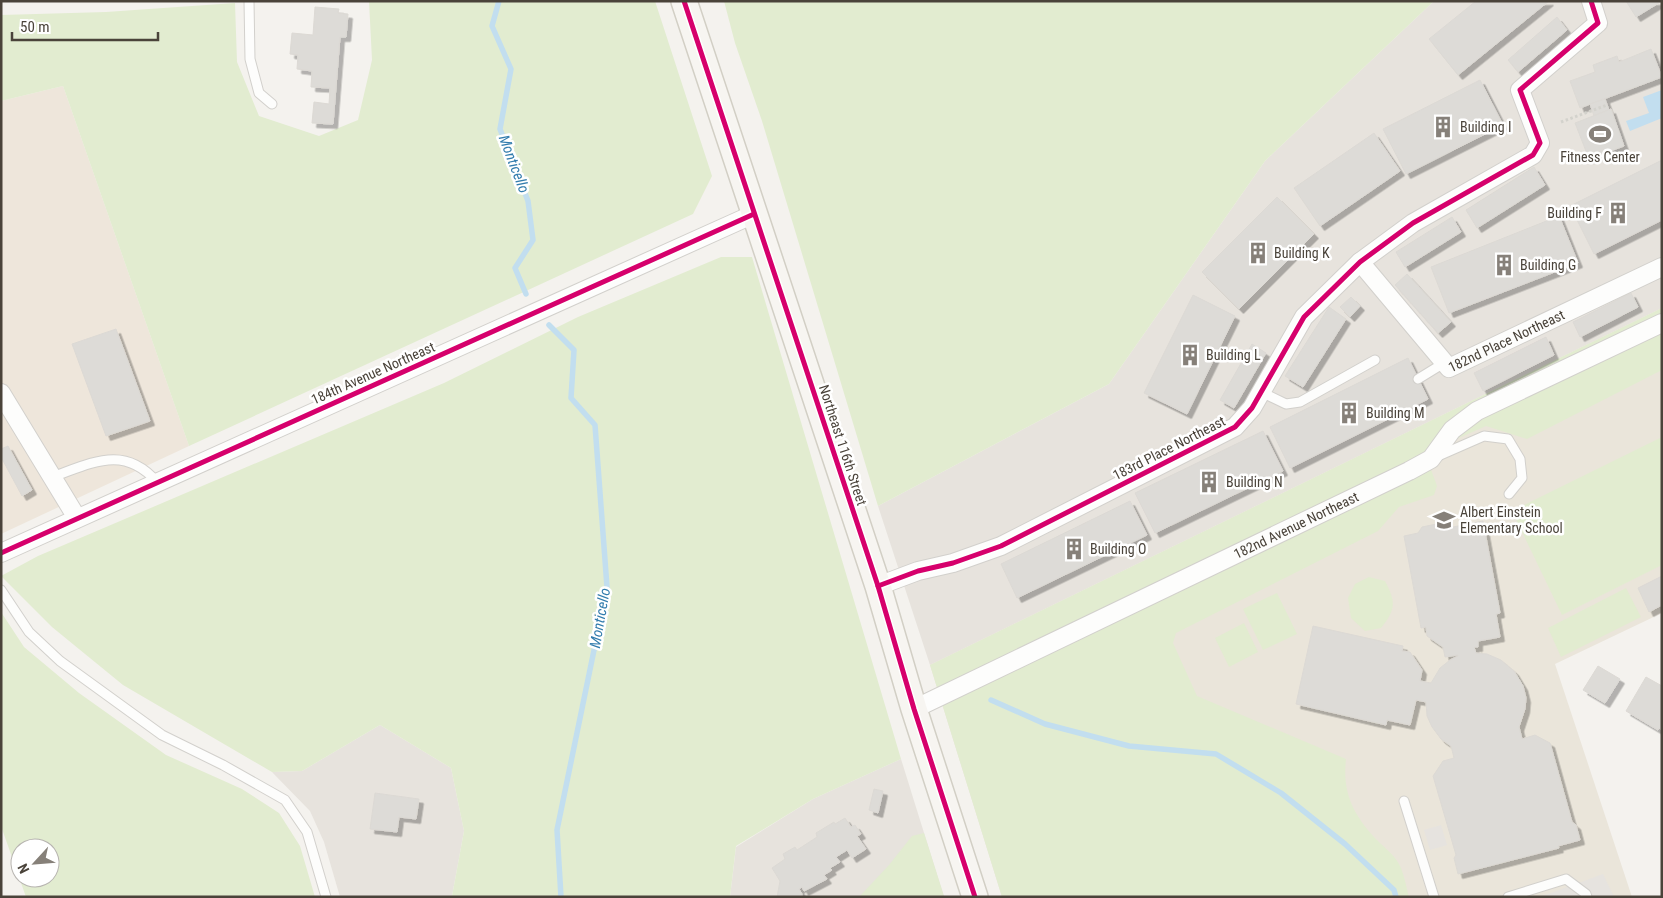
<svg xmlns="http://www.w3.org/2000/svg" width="1663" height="898" font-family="'Roboto Condensed',sans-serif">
<defs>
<filter id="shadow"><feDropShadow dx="4.5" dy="4.5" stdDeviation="0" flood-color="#0004"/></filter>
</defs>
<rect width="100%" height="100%" fill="#f4f2ee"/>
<g fill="#e7e3dd">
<polygon points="1434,1 1662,1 1662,308 930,665 878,506 1109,384 1265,161"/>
<polygon points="380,725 451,768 464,831 452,896 340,897 324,842 310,811 272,772 302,771"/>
<polygon points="901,759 944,897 730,897 736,847 813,799"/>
</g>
<polygon fill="#eee6db" points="63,86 189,446 1,534 1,101"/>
<polygon fill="#eae5da" points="1662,308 1662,613 1555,664 1632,897 1002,897 930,665"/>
<g fill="#e2ecd0" fill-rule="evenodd">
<polygon points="369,1 655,1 712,176 693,214 189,446 63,86 1,101 1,15 106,12 235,3 237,62 259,116 319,136 358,120 372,60"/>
<polygon points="724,1 1434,1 1265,161 1109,384 878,506 762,121 735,43"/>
<polygon points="721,257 752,257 901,759 813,799 736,846 730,897 449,897 452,896 464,831 451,768 380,725 302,771 272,772 123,685 52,627 1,576 38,556 444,383 578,317"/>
<path d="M1662,308V370L1527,439L1486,426L1425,453L1437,486L1434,495L1399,507L1378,531L1176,633L1173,643L1197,696L1346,759C1342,794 1354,816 1378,841C1385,848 1394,855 1399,864C1404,873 1406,886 1409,897H1002L930,665Z"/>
<polygon points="1662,437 1662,565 1562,615 1512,511"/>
<path d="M1369,577L1385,581C1396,602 1396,609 1381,628L1365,631L1351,618L1348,598L1355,584Z"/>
<polygon points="1626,588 1641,617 1561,657 1548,628"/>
<polygon points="1277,593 1297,634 1263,650 1243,609"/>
<path d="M1,612L24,647L79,693L166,755L242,789L279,813L300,846L315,897H26L1,826ZM20,848H50V878H20Z"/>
<polygon points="1244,623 1258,652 1229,667 1215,638"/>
<polygon points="924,833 944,896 859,897 889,865 912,836"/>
</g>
<g fill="#e6e3df">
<polygon points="1441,825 1447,845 1430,850 1424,830"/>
<polygon points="1603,874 1614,897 1540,897"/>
</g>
<polygon fill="#c2deef" points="1662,90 1662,118 1630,131 1626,121 1649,113 1643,97"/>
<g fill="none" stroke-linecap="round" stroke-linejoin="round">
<g stroke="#c2deef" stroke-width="5.5">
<polyline points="499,1 492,26 511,69 500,129 528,201 533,240 515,268 526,294"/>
<polyline points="549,325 574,350 571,398 595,425 607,587 557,830 561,897"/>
<polyline points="991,700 1045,724 1129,746 1216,754 1281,793 1345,844 1394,890 1396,897"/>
</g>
</g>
<g fill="#dddbd7" stroke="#dcd9d4" filter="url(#shadow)">
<polygon points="1476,1 1549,1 1458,75 1429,39"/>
<polygon points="1626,1 1662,1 1636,17"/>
<polygon points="315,7 339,9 338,13 348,14 346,37 340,37 333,124 312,123 314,102 329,104 330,88 311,87 312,71 297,69 298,55 290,54 292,33 313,35"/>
<polygon points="1557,17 1567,30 1518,72 1508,60"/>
<polygon points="1651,49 1662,77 1580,108 1570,81 1595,72 1593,65 1617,56 1619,62"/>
<polygon points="1480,80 1503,125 1406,174 1383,129"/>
<polygon points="1605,99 1609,110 1594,116 1590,104"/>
<polygon points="1611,109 1624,146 1589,159 1575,123"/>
<polygon points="1374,133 1400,171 1320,226 1294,188"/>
<polygon points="1662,160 1662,220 1594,254 1570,206"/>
<polygon points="1534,167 1545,185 1477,228 1466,210"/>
<polygon points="1277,197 1314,234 1239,309 1202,272"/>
<polygon points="1559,216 1578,263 1449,313 1431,267"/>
<polygon points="1452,217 1461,232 1405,267 1396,252"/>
<polygon points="1407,274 1451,322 1438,333 1395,285"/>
<polygon points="1631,293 1638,307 1580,337 1573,322"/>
<polygon points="1193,295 1235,316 1187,414 1144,393"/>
<polygon points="1351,297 1360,306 1350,317 1340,307"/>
<polygon points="1329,307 1346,319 1303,387 1285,376"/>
<polygon points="116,329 150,421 106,436 72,344"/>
<polygon points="1546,337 1554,355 1483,391 1474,373"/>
<polygon points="1252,344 1266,353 1234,408 1220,400"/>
<polygon points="1408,358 1428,399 1290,468 1270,427"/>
<polygon points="1263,431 1283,471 1155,533 1135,493"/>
<polygon points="8,446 32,490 22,496 1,457 1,449"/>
<polygon points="1130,501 1147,535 1017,598 1001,564"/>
<polygon points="1483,521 1500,613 1496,614 1500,637 1478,641 1478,647 1474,647 1476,653 1487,654 1501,660 1514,671 1523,686 1526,698 1525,709 1519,727 1522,739 1535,735 1550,743 1572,822 1576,825 1580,840 1558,846 1559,848 1458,874 1454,858 1456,855 1433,776 1443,761 1454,758 1451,746 1441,739 1432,727 1427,716 1426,702 1416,700 1410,725 1387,720 1386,725 1296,704 1313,626 1403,646 1402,651 1410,652 1422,670 1420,681 1431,683 1440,668 1450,660 1458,656 1458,655 1445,657 1443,647 1427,636 1426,627 1421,628 1404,536 1418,533 1422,527 1446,522 1453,527"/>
<polygon points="1662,576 1662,605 1649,612 1638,588"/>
<polygon points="1598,666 1620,679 1605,703 1583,690"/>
<polygon points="1646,677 1662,686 1662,730 1659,728 1658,730 1626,711"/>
<polygon points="874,789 883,791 878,813 869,810"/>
<polygon points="375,793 419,799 416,819 399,817 397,832 370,829"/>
<polygon points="845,818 851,827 855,825 861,834 857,836 866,849 852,858 847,850 836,857 840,862 830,868 832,870 824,875 827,879 804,891 802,887 799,889 802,894 802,897 777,897 780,881 772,868 785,859 783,854 795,847 797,850 817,837 816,833 834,822 835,824"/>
</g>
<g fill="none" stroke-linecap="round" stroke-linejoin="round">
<g stroke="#d2d0cc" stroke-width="11">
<g id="lane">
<polyline points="249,1 250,59 259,93 272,104"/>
<polyline points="1418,379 1444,363"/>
<polyline points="1261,392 1286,404 1300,402 1375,360"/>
<polyline points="1436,457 1484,436 1508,439 1520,459 1522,478 1509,494"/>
<path d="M52,477C92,463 124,444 157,482"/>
<polyline points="1,590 29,632 60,661 162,735 223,765 285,800 307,832 326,897"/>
<polyline points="1404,801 1434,897"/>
<polyline points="1508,897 1566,879 1586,894 1587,897"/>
</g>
</g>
<g stroke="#d2d0cc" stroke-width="20">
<g id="street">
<path id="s1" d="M1360,262L1449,368L1662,267"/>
<polyline points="1,393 77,518"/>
<polyline points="1,553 754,214"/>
<polyline points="878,586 918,571 953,563 1001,546 1235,427 1252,408 1304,317 1360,262 1413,223 1533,155 1540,143 1520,90 1598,23 1591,1"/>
<path id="s2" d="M914,709L1409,471L1431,459L1452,430L1477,411L1662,323"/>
</g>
</g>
<g stroke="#d2cfc5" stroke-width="28">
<polyline id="secondary" points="684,1 878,586 914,709 975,897"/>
</g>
<polyline stroke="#d3d2cc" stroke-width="3" stroke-dasharray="2.5 2.5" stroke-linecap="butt" points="1561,122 1607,105"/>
<use href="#lane" stroke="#fdfdfc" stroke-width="9"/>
<use href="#street" stroke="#fdfdfc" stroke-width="18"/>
<use href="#secondary" stroke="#f7f5f1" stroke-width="25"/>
<g stroke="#fff" stroke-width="8">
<g id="cycleway">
<polyline points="684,1 878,586 914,709 975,897"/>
<polyline points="1,553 754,214"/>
<polyline points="878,586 918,571 953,563 1001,546 1235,427 1252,408 1304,317 1360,262 1413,223 1533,155 1540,143 1520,90 1598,23 1591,1"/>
</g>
</g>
<use href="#cycleway" stroke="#d6006c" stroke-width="5"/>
</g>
<defs>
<g id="building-bare" transform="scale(1.725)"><path d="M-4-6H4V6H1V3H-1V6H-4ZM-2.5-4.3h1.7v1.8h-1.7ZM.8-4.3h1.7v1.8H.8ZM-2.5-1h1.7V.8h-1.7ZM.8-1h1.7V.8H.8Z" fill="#868079" stroke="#fff" stroke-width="2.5" paint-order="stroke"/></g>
<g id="stadium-bare" transform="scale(1.725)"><path d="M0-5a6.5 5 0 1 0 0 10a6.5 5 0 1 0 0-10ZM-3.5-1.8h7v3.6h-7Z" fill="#868079" stroke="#fff" stroke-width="2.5" paint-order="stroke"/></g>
<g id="school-bare" transform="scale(1.725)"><path d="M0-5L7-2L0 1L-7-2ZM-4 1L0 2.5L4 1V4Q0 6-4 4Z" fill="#868079" stroke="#fff" stroke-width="2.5" paint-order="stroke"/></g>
</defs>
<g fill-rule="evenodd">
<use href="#building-bare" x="1443" y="127"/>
<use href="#stadium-bare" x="1600" y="134"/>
<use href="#building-bare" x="1618" y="213"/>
<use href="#building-bare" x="1258" y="253"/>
<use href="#building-bare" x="1504" y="265"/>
<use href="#building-bare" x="1190" y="355"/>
<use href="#building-bare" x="1349" y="413"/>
<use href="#building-bare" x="1209" y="482"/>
<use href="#school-bare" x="1444" y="520"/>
<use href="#building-bare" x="1074" y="549"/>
</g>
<g text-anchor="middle" stroke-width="5" stroke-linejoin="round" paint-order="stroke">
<g font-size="14" fill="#4a433a" stroke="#fff" text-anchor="start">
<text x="1460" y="132">Building I</text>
<text x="1600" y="162" text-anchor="middle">Fitness Center</text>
<text x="1602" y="218" text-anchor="end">Building F</text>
<text x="1274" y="258">Building K</text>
<text x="1520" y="270">Building G</text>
<text x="1206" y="360">Building L</text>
<text x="1366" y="418">Building M</text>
<text x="1226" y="487">Building N</text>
<text x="1460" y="517">Albert Einstein<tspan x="1460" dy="16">Elementary School</tspan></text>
<text x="1090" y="554">Building O</text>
</g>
<g font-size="14" fill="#4a433a" stroke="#fff">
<text dy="5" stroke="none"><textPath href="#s1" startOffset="202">182nd Place Northeast</textPath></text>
<text transform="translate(373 373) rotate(-24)" y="5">184th Avenue Northeast</text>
<text transform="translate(843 445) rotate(72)" y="5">Northeast 116th Street</text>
<text transform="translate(1169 448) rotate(-27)" y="5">183rd Place Northeast</text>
<text dy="5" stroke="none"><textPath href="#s2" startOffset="424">182nd Avenue Northeast</textPath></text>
</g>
<g font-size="15" font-style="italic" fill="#327cad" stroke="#fff">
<text transform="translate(514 164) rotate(69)" y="5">Monticello</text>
<text transform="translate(600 618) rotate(-80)" y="5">Monticello</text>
</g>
</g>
<rect width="1663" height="898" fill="none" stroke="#4a433a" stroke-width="5"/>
<g transform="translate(35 863) rotate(244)"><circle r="24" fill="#ffffff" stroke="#b7b4b0"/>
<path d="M0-4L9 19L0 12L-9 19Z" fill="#868079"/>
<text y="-8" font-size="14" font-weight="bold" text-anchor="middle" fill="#4a433a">N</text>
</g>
<path d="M12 32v8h146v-8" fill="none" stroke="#4a433a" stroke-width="2.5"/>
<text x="20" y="32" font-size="15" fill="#4a433a" stroke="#ffffff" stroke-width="4" paint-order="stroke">50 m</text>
</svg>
